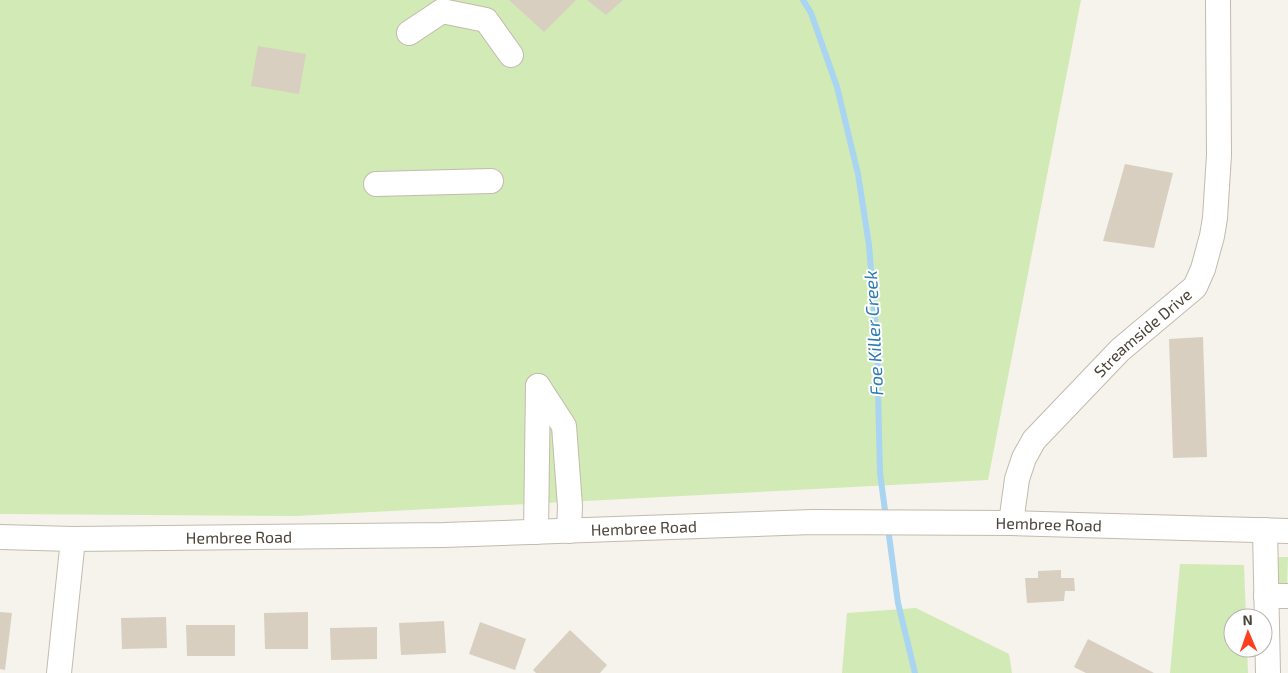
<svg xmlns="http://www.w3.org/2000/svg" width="1288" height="673" font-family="'Exo 2',sans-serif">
<rect width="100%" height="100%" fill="#f6f3ec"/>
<g fill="#d2eab5">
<polygon points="0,0 1081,0 988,480 295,516 0,514"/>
<path d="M1276,557H1288L1287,587C1271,581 1275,572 1276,557Z"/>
<polygon points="1180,564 1244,565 1246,618 1233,618 1233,648 1247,648 1248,673 1170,673"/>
<polygon points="916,608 1009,654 1012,673 842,673 847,613"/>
</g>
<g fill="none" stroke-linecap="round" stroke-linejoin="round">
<g stroke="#a9d4f2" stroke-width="6">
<polyline points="803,0 811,13 837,87 858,174 869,245 877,347 880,473 886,518"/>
<polyline points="888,528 898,603 915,673"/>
</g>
</g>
<g fill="#d8cfc1">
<polygon points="509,0 576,0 544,32"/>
<polygon points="587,0 623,0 606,15"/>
<polygon points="258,46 306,54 299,94 251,86"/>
<polygon points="1125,164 1173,173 1154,248 1103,241"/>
<polygon points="1203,337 1207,457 1173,458 1169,339"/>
<polygon points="1061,570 1061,578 1074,578 1075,591 1065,591 1064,601 1027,603 1025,578 1038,578 1038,571"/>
<polygon points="0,612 12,613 5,670 0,669"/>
<polygon points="308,612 308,649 265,649 264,613"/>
<polygon points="166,617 167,648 122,649 121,618"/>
<polygon points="444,621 446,653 401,655 399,623"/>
<polygon points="480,622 526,639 515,670 469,654"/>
<polygon points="186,625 235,625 235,656 187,656"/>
<polygon points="377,627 377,659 331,660 330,628"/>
<polygon points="570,630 607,665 600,673 536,673 533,670"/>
<polygon points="1088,639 1154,673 1086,673 1074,667"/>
</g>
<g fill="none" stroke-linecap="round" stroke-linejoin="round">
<g stroke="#c2bbae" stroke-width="26">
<g id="minor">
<polyline points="409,33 442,11 486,20 511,55"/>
<polyline points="376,184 491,181"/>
<polyline points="538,386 564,426 570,506 569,531"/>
<path id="s1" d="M1011,523L1017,479L1024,458L1034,440L1120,350L1195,287L1203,269L1212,236L1215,218L1219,155L1218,0"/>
<polyline points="1265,530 1268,673"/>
<polyline points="536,532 538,386"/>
<path id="s2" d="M0,537L73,539L444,535L813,522L1011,523L1288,531"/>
<polyline points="1266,596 1288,596"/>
<polyline points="59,673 73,539"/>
</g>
</g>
<use href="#minor" stroke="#fff" stroke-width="24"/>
</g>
<g text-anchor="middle" stroke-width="4" stroke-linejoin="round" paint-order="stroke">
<g font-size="16" fill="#4b4439" stroke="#fff">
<text dy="6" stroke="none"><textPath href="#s1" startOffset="240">Streamside Drive</textPath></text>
<text dy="6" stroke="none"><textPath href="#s2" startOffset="1049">Hembree Road</textPath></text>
<text dy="6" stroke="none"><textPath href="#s2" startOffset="644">Hembree Road</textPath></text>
<text dy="6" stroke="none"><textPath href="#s2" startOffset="239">Hembree Road</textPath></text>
</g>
<g font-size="18" font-style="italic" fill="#2e7ab2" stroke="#fff">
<text transform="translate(874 333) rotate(-93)" y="6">Foe Killer Creek</text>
</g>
</g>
<g transform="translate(1248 633) rotate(358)"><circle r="24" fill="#ffffff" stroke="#b7b4b0"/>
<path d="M0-4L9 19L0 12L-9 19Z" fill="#fc3f1d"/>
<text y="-8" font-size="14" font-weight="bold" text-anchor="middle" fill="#4b4439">N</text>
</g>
</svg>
